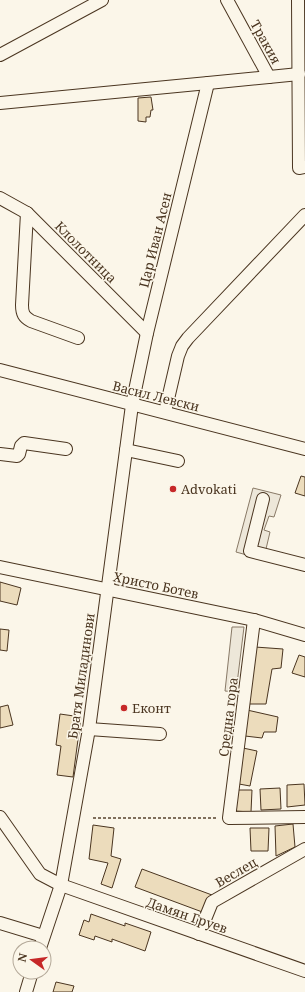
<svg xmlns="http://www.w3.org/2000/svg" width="305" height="992" font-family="'Noto Serif',serif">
<rect width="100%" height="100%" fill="#fbf6e9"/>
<g fill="#ede7d9" stroke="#887966">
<polygon points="253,488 281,495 274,517 269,516 264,530 270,532 266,549 305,571 236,552"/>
<polygon points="232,627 244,627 236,692 225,691"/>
</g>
<g fill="#ecdcbc" stroke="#4a3520">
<polygon points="151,97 153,110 151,110 150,117 146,117 146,122 138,121 138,98"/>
<polygon points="301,476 305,477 305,496 295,493"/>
<polygon points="0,582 21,588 17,605 0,601"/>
<polygon points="0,629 9,630 7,651 0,650"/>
<polygon points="255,647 283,649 281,668 272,669 266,704 249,704"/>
<polygon points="299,655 305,657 305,677 292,673"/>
<polygon points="8,705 13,725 0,728 0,707"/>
<polygon points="247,710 278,717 276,732 264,732 262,738 245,736"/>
<polygon points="60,714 81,717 73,777 57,775 61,746 56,745"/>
<polygon points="243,748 257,751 250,786 239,784"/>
<polygon points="304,784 305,805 287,807 287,785"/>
<polygon points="280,788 281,809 261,810 260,789"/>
<polygon points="237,790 252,790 251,812 235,811"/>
<polygon points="293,824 295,847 276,856 275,826"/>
<polygon points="93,825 114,828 111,856 121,859 112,888 101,884 108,863 89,859"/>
<polygon points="250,828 269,828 268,851 251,851"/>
<polygon points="142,869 212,895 205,913 135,887"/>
<polygon points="91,914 125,926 125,923 151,932 145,951 112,939 112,942 95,936 94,940 79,935 84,920 89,922"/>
<polygon points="56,982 74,986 72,992 53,992"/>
</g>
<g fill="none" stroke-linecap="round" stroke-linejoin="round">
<g stroke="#4a3520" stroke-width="14">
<g id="minor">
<polyline points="227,0 269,77"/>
<polyline points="298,0 299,168 305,167"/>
<polyline points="0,55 102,0"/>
<polyline points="0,103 208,83 299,74"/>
<polyline points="0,198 27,213 147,333"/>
<path d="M27,213L22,305C22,314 24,317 31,321L78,338"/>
<polyline points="0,370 305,449"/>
<polyline points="165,412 178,356 182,346 188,338 305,215"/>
<polyline points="126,450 178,461"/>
<polyline points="0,454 17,456 19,454 21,446 24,443 66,449"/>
<polyline points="263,499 250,551 305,565"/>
<polyline points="0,567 254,620 305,635"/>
<polyline points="254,620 229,818 305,817"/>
<polyline points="89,729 160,734"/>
<polyline points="0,817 40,874 61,885 305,971"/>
<polyline points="0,923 43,936"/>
<polyline points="199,934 212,902 305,849"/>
<polyline points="40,948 61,885 89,729 132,405 147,333 208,83"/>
<polyline points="26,992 32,972"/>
</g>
</g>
<polyline stroke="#7f6f5c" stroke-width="2" stroke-dasharray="3 2" stroke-linecap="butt" points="93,818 218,818"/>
<use href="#minor" stroke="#fbf6e9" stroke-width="12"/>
</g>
<g fill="#c62828" stroke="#fbf6e9" stroke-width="1.5">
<circle cx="173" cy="489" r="4"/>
<circle cx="124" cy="708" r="4"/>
</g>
<g text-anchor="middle" stroke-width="3" stroke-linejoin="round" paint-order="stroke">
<g font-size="13" fill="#4a3520" stroke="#fbf6e9">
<text transform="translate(266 42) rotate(61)" y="5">Тракия</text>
<text transform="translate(155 240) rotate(-76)" y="5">Цар Иван Асен</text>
<text transform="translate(86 252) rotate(45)" y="5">Клолотница</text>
<text transform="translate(156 396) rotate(14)" y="5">Васил Левски</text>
<text transform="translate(156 585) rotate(12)" y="5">Христо Ботев</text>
<text transform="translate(81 676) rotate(-82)" y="5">Братя Миладинови</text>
<text transform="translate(228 717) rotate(-83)" y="5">Средна гора</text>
<text transform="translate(236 872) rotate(-30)" y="5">Веслец</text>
<text transform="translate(187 915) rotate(19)" y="5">Дамян Груев</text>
</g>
<g font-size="13" fill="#4a3520" stroke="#fbf6e9" text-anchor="start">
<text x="181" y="494">Advokati</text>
<text x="132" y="713">Еконт</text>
</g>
</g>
<g transform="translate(32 960) rotate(284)"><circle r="19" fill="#fbf6e9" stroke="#b4a999"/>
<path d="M0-3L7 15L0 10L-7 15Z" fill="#c62828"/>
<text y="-6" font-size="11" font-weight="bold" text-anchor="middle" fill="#4a3520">N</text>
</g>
</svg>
